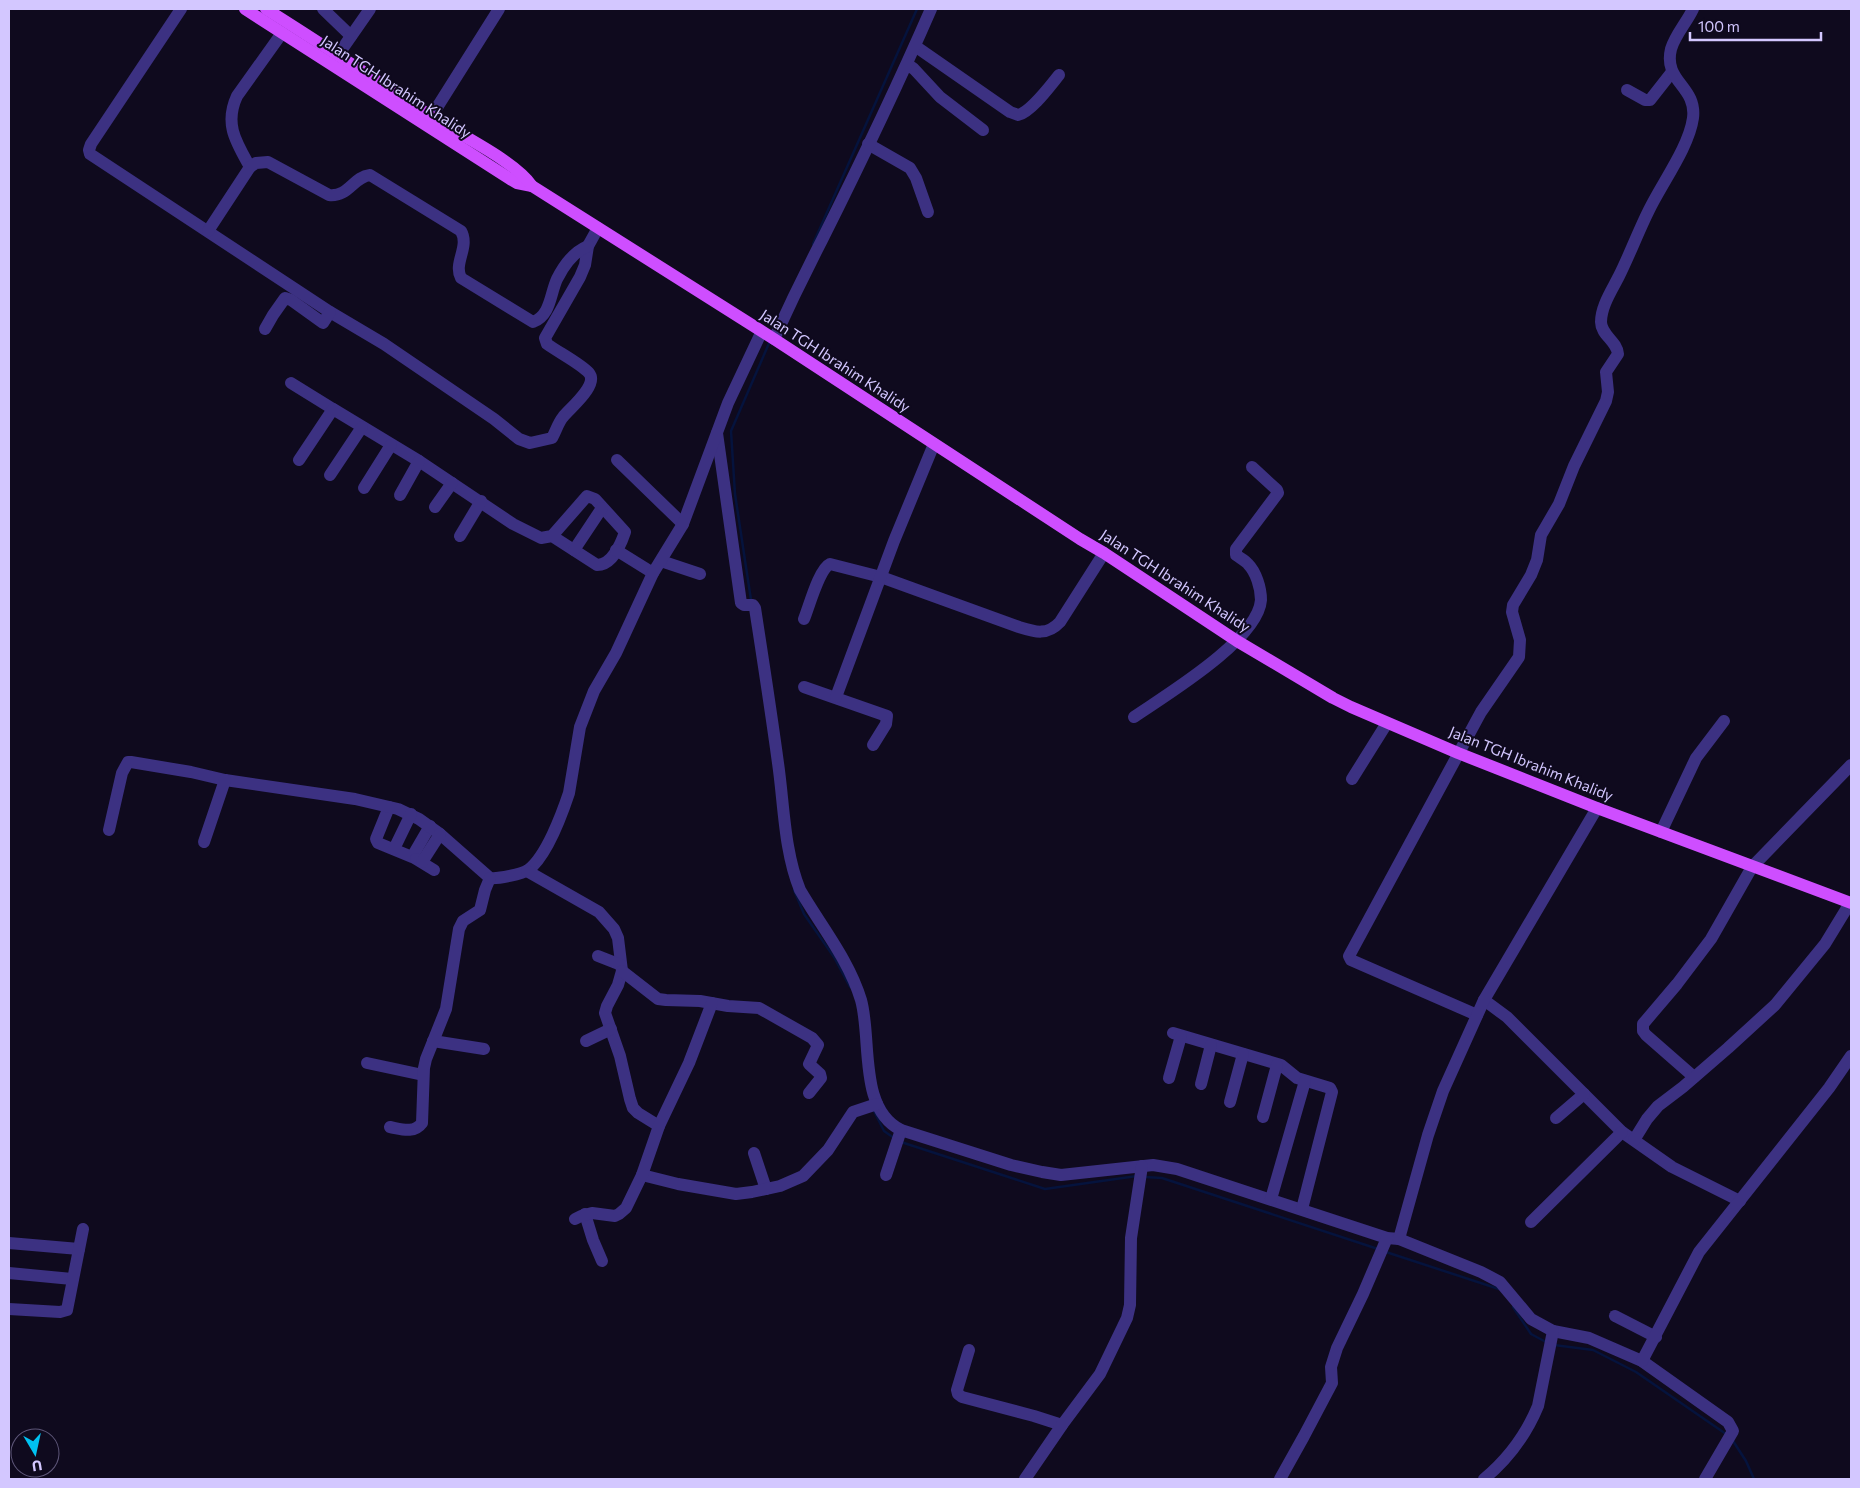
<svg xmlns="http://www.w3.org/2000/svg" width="1860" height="1488" font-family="Commissioner,sans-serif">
<rect width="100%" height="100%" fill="#0f0a1e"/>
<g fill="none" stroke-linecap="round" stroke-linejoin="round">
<g stroke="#05133d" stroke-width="2.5">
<polyline points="813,244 917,9"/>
<polyline points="751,600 735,494 731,431 770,341"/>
<polyline points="794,890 804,914 834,957 850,987"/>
<polyline points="873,1109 884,1131 894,1138"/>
<polyline points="901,1142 1045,1189 1137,1176"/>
<polyline points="1145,1177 1162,1178 1378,1249"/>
<polyline points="1386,1252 1499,1289"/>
<polyline points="1513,1307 1531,1334 1546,1342"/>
<polyline points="1554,1345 1593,1350 1636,1372 1726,1434"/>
<polyline points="1733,1441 1746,1461 1754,1479"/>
</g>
<g stroke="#3c3182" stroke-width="12">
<path d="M181,9L91,144L89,150L90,154L330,312L384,344L494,419L519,439L530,443L552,438C556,431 558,423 563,417C570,408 599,385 589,373C581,364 558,352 547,344L545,338L580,277L585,265L588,246L598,228"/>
<polyline points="323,9 351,36"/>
<path d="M915,46L1010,112L1018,115C1031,112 1050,86 1059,75"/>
<polyline points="338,55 370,9"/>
<polyline points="907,64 914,69 940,97 983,130"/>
<polyline points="1627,90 1645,100 1650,100 1672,72"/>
<polyline points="431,117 499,9"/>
<polyline points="868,144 910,168 916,178 928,212"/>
<path d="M250,167C236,142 224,124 237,96L282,33"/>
<path d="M208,231L250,167L256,163L268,162L329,195C349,197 353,177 370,175L461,231C470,247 453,263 461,278L533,322C551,315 550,294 557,279C564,265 573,252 588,246"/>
<polyline points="265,329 273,315 285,298 291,300 323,323 330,312"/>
<path d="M774,339C789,306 805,273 822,240C860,164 897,87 931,9"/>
<polyline points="291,383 333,409"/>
<path d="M717,433L741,603L744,605H753L755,608C763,660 771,711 778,763C784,804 784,851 800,890C821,926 849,960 861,1000C872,1039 858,1109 901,1130L1011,1165L1042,1172L1061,1175L1153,1165L1177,1169L1387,1238L1399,1239"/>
<path d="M299,460L333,409L419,461L513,524L541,538L552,536L597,565C612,565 621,544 625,532L595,499L587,496L552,536"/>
<polyline points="617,460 683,524"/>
<polyline points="330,475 362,427"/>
<polyline points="364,488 391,445"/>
<polyline points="400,495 419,461"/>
<polyline points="435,507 452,483"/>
<polyline points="460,536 481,501"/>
<polyline points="574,550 602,508"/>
<polyline points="616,550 653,573"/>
<polyline points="661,561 700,574"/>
<path d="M804,619C809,607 819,569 830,564L881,577L1019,627C1035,632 1047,636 1060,622L1104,553"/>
<polyline points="804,687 887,716 886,724 873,745"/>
<polyline points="836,697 894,541 934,444"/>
<path d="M1134,717C1166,695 1258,640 1261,600C1261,588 1256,572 1248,564C1245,560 1240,558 1236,555V549L1278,493L1277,490L1252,467"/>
<polyline points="1352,779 1387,723"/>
<polyline points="389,807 376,839 378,843 412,857 430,826"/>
<path d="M109,830L122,773L128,762H131L191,772L225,780L355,799L398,809L419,819L440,834L490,878C498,879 522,874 528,870C546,857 562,814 569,793L580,727L594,691L616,653L653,573L683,524L728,403L761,333"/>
<polyline points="1661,832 1696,758 1724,721"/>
<polyline points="204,842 225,780"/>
<polyline points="394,849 411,814"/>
<polyline points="416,859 434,870"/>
<polyline points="422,862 440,834"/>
<polyline points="527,871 599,912 614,929 618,938 622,971 618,985 607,1006 605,1013 620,1056 630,1099 633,1108 638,1113 659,1126"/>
<polyline points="598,956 621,965"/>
<polyline points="622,971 658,999 666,1000 700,1001 728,1006 759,1008 812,1038 818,1045 809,1064 820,1074 821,1078 809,1093"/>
<polyline points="1484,1000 1507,1017 1622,1132 1672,1167 1740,1201"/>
<path d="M1477,1015L1351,960L1349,956L1481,712L1519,657L1520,640L1512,612L1513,605L1531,575L1537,560L1541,535L1559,504L1574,466L1606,401L1608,392L1606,372L1618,354C1617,341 1601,335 1601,322C1601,306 1612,290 1619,276C1630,254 1638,232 1649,210C1662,183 1689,147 1693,118C1697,86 1663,82 1671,49C1675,35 1687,22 1693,9"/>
<polyline points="1173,1033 1281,1065 1297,1078 1330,1088 1332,1092 1302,1209"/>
<polyline points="433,1041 484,1049"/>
<polyline points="586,1041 611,1029"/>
<polyline points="367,1063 423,1075"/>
<polyline points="1694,1077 1646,1035 1643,1031 1643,1024 1677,984 1711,939 1752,867 1851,765"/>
<polyline points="1169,1078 1181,1036"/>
<polyline points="1201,1084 1211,1045"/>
<polyline points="1230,1102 1243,1054"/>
<polyline points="1263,1117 1277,1065"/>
<polyline points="1556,1118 1584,1094"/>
<path d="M390,1127C401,1129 414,1134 422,1123L424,1068L426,1059L446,1009L459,929L463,921L480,910L485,890L490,878"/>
<polyline points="1634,1140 1647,1119 1658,1106 1683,1087 1728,1048 1775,1005 1825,944 1850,903"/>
<polyline points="754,1153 766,1189"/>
<polyline points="642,1175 678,1184 736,1194 752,1192 780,1186 803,1176 828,1150 853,1112 877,1104"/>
<polyline points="886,1175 901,1130"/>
<polyline points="1271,1199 1305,1081"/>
<polyline points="585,1214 593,1240 602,1261"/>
<polyline points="575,1219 581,1216 592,1213 615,1216 619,1214 626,1208 642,1175 659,1126 689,1063 712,1003"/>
<polyline points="1531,1222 1622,1132"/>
<polyline points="9,1243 79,1249"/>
<polyline points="9,1273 72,1279"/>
<polyline points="9,1309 60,1312 67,1310 83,1229"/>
<polyline points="1615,1316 1656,1337"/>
<polyline points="1553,1331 1589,1338 1642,1361 1728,1422 1733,1431 1705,1479"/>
<polyline points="969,1350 957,1390 958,1394 962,1397 1034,1416 1062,1425"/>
<polyline points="1642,1361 1699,1252 1829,1088 1851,1056"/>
<polyline points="1025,1479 1062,1425 1100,1374 1127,1318 1130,1305 1131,1238 1142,1166"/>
<polyline points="1280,1479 1304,1436 1332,1383 1331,1367 1337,1348 1363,1294 1387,1238"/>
<path d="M1484,1479C1508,1459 1526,1435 1538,1406L1553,1331L1531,1319L1500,1282L1481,1272L1399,1239L1428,1135L1443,1091L1484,1000L1597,808"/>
</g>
<g stroke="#ce4eff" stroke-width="12">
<polyline points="245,9 510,179 517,183 532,186"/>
<path d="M266,9C322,44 377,81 432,117C460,135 515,161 532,186L774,339L1080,539L1104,553L1237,641L1333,698L1351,707L1458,753L1597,808L1851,903"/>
</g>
</g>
<g text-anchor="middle" stroke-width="4" stroke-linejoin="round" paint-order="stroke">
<g font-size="15" fill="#d3c7ff" stroke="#0f0a1e">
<text transform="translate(396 87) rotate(33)" y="5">Jalan TGH Ibrahim Khalidy</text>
<text transform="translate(835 361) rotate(33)" y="5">Jalan TGH Ibrahim Khalidy</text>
<text transform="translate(1175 581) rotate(33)" y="5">Jalan TGH Ibrahim Khalidy</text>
<text transform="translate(1531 764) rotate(22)" y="5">Jalan TGH Ibrahim Khalidy</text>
</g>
</g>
<rect width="1860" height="1488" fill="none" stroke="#d3c7ff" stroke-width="20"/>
<g transform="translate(35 1453) rotate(171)"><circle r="24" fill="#0f0a1e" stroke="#5d5678"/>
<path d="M0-4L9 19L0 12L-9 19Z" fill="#00c2f2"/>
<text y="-8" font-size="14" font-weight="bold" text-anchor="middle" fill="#d3c7ff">U</text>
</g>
<path d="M1690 32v8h131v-8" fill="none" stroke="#d3c7ff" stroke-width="2.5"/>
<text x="1698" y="32" font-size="15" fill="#d3c7ff" stroke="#0f0a1e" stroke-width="4" paint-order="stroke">100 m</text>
</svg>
